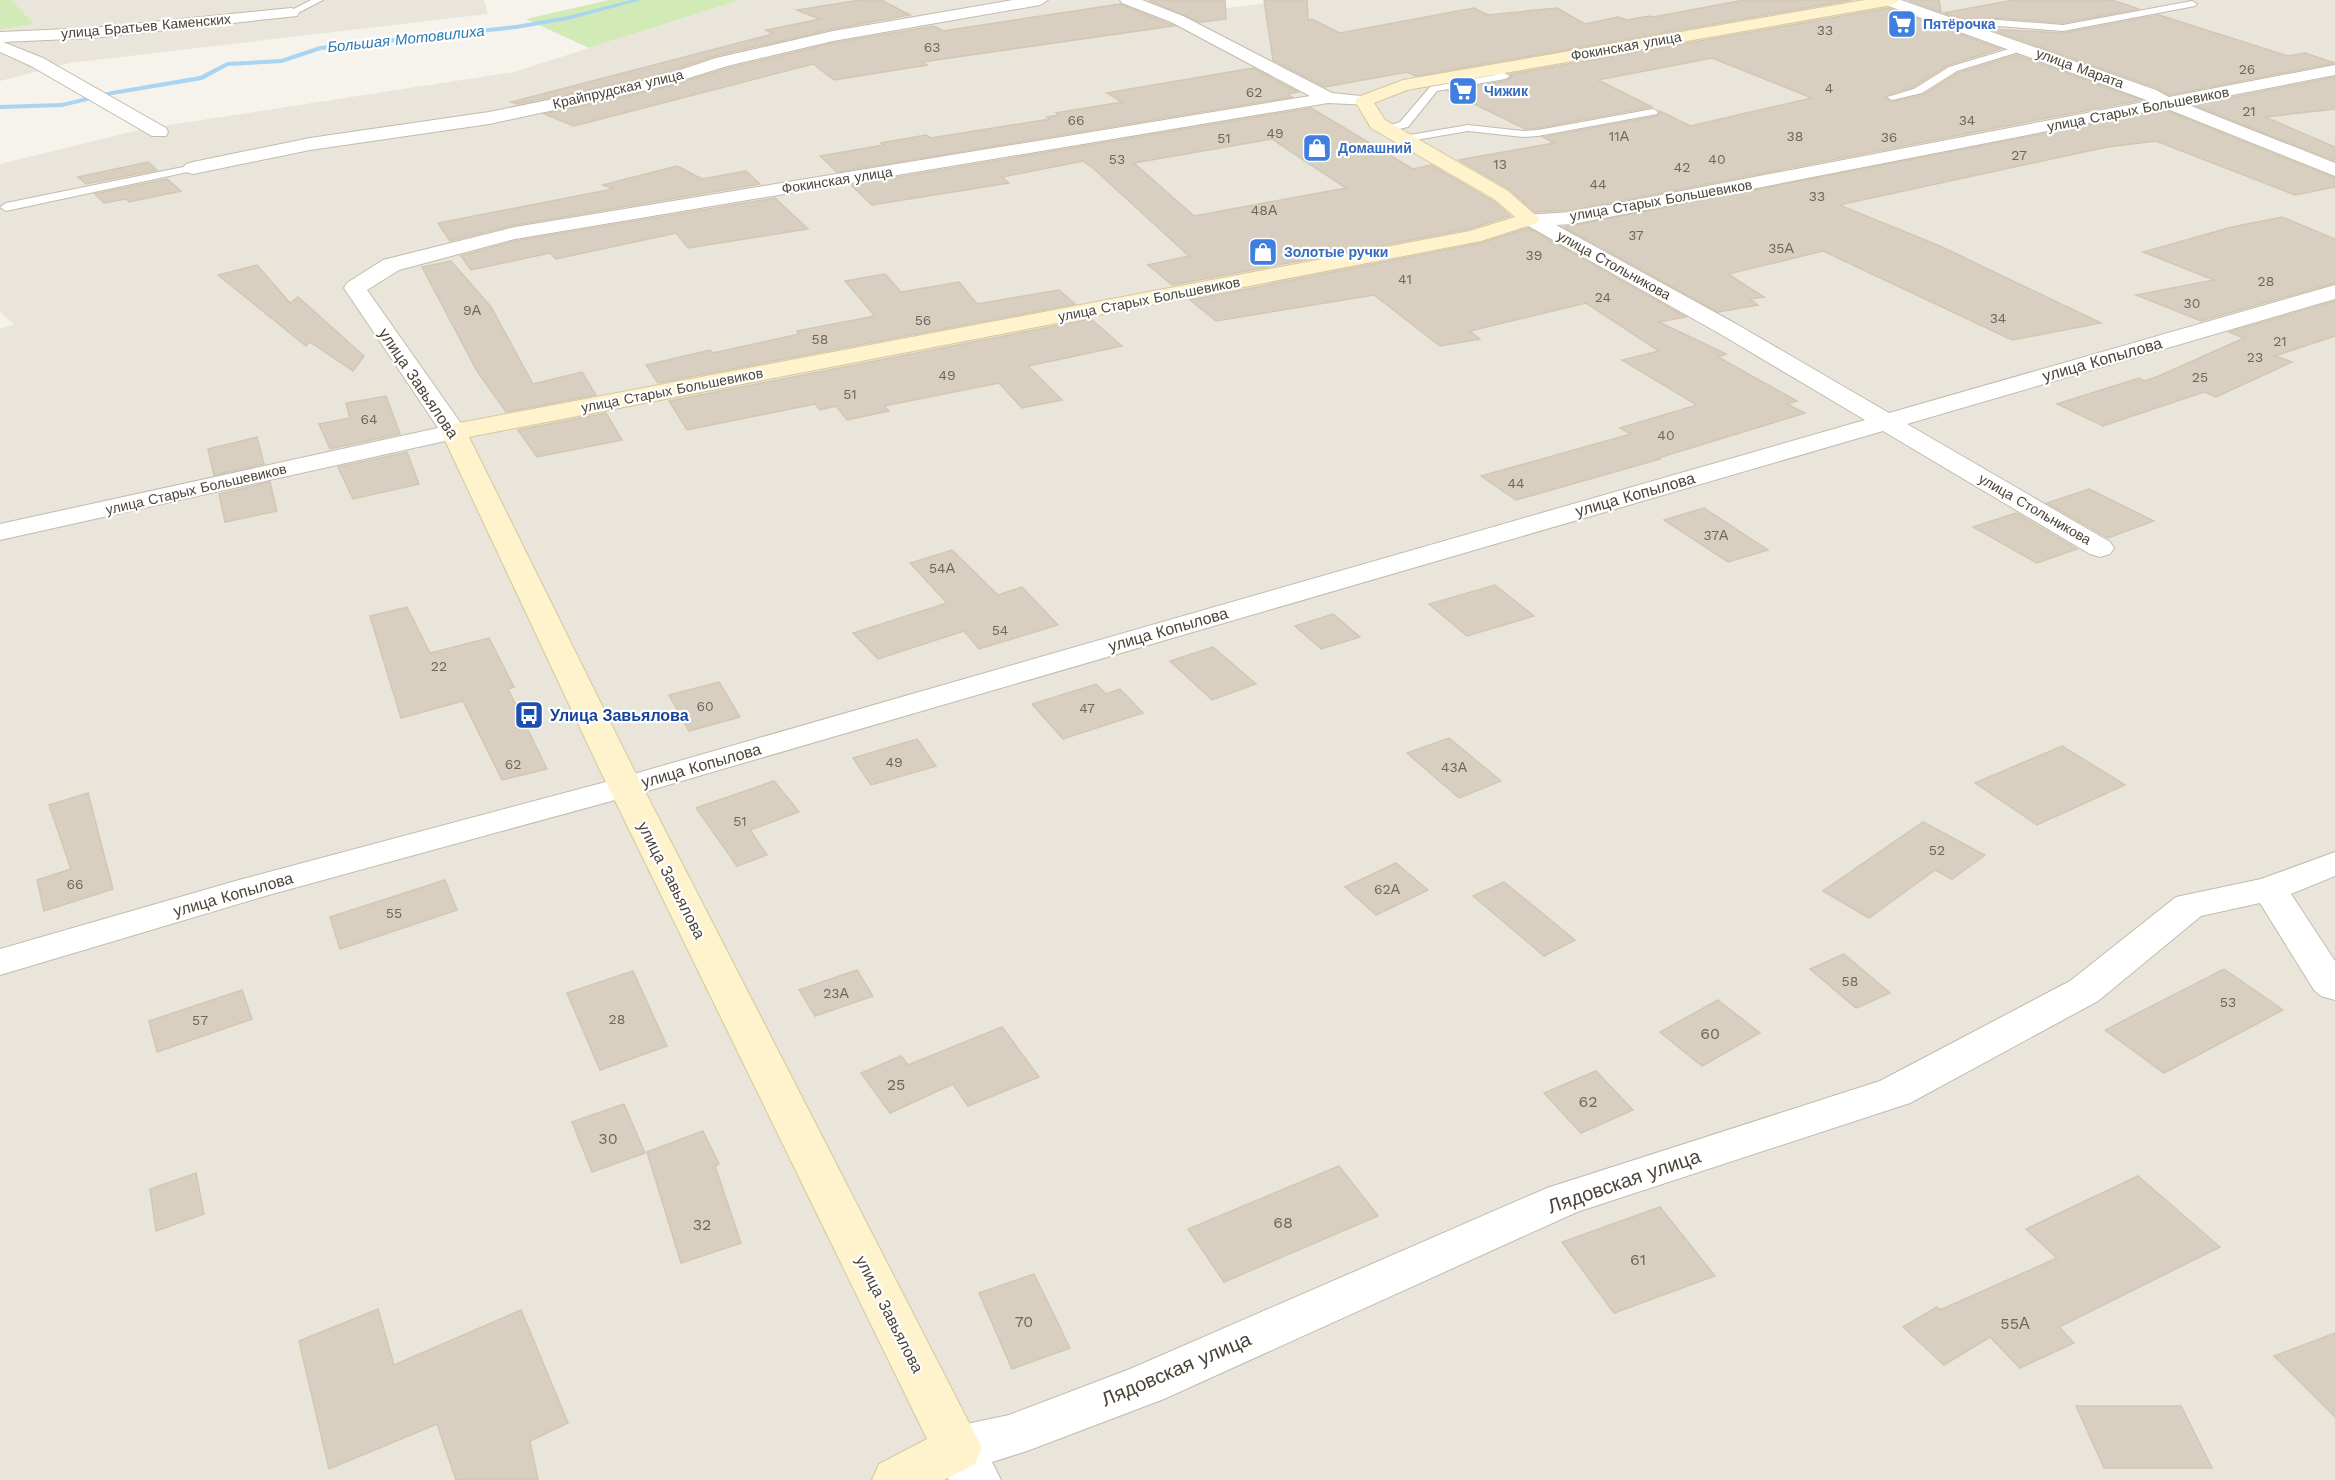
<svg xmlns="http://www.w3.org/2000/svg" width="2335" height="1480" font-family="'Work Sans',sans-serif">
<rect width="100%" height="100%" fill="#f6f3ec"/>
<g fill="#eae5da">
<polygon points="0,0 484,0 488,14 69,63 0,81"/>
<polygon points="740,0 1119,0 1143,18 1292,0 2335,0 2335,1480 0,1480 0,329 14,324 0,312 0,164 143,129 514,72"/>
</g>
<g fill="#d2eab5">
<polygon points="0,0 11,0 34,24 0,29"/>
<polygon points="609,0 740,0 589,48 526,19"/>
</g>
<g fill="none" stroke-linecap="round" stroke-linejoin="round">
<polygon fill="#a9d4f2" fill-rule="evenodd" points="631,0 641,0 568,20 516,29 321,50 282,63 228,66 202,80 112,95 62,107 0,109 0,105 62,103 112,91 200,76 227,62 281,59 320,46 516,25 568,16"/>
</g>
<g fill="#d8cfc1" stroke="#d3c7b4" stroke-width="1.5" fill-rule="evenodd">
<polygon points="860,0 881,0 910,15 833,29 715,56 655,76 517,104 511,102 773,34 766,30 820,19 797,10"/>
<polygon points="1148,0 1225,0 1226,19 1200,22"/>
<polygon points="1264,0 1307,0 1308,20 1312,19 1340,33 1474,8 1488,15 1557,8 1585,24 1618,17 1627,20 1649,16 1653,17 1744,0 1852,0 1416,76 1407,72 1325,87 1273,60"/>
<polygon points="1908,0 1939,0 1941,12"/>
<polygon points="2014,0 2112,0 2139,9 2063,23 1998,18 1963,19 1943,13"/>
<polygon points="1120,4 1174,26 922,62 927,65 834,80 813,64 574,126 544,114 660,89 728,68 833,43 934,26 943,31"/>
<polygon points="1888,8 2000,49 1948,65 1913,87 1886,95 1885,98 1891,102 1923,95 1958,73 2016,55 2141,100 1573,210 1535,212 1509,189 1459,160 1554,143 1543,137 1657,116 1660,111 1690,126 1812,98 1712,58 1598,80 1652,107 1538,128 1525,129 1448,91 1505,81 1512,77 1511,74"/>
<polygon points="2159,15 2288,56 2305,53 2335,63 2169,95 2157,88 1989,29 2063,33"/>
<polygon points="1253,68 1298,92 1288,94 1292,97 837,172 820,156 884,145 881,143 926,135 931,138 1050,119 1047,117 1059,115 1056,113 1122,102 1107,93"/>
<polygon points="2335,77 2335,109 2265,117 2335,147 2335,161 2194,105"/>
<path d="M1311,108L1413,169L1431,165L1493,201L1510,216L1469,229L1172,285L1148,265L1189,256L1095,170L1083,161L1002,177L1009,183L872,205L851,185ZM1272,139L1346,188L1194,216L1134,163Z"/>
<polygon points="2165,110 2335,178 2335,187 2295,195 2156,141 2107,147 1839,205 1940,246 2101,323 2012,340 1823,251 1728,274 1764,297 1750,299 1758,305 1718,312 1564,227"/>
<polygon points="148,162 157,170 86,184 78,177"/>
<polygon points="677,166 702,179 746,171 760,184 515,225 450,241 438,223 613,189 603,185"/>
<polygon points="167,179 181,191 129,202 126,199 104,203 95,194"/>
<polygon points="775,198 808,229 688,248 676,233 556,259 550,253 471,270 461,256 515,241"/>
<polygon points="2282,217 2335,239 2335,283 2201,321 2136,295 2214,280 2143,252 2232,227"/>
<polygon points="1528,228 1686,317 1659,322 1726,354 1718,357 1797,401 1787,404 1805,413 1658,458 1660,459 1516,500 1481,476 1631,434 1620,428 1697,405 1622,360 1659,351 1586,303 1470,331 1480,339 1440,346 1374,295 1216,321 1190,300 1481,243"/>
<polygon points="451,261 491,307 533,384 582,372 596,395 506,412 477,371 422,267"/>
<polygon points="257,265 290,303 298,297 364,356 353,371 310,342 306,346 218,275"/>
<polygon points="885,274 901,292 959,282 977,304 1059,290 1075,304 658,383 646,365 710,350 713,353 799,334 797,331 875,316 845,281"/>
<polygon points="2335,301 2335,336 2275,356 2292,362 2216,397 2204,392 2103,426 2057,404 2139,378 2144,381 2159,376 2244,338 2229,332"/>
<polygon points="1091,319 1122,346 1028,366 1062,400 1022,408 999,383 884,406 889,411 847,420 836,406 820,410 815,404 687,430 669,401"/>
<polygon points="386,396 400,434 330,449 319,424 350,418 346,403"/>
<polygon points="606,413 622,440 537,457 518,430"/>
<polygon points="257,437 264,464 214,475 208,449"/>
<polygon points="407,452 419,484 353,499 338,467"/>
<polygon points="270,482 277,511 225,522 219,494"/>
<polygon points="2089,489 2154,521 2108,538 2047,503"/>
<polygon points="1704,508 1768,550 1728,562 1664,520"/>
<polygon points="2016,513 2077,549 2037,563 1973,527"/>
<polygon points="952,550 998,595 1022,587 1058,625 979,649 964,631 878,659 853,633 947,603 910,563"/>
<polygon points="1495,585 1534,616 1467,636 1429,604"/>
<polygon points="407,607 430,653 489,638 514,687 508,689 547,769 502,780 463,701 401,718 370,616"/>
<polygon points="1333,614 1360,637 1321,649 1295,626"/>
<polygon points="1213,647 1256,684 1212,700 1170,661"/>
<polygon points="719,682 740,717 689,731 669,695"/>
<polygon points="1096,684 1106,694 1120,689 1143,713 1063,739 1032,704"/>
<polygon points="1449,738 1501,781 1459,798 1407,753"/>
<polygon points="917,739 936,766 871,785 853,758"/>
<polygon points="2062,746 2125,785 2037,825 1975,783"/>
<polygon points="774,781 799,812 750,830 767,855 737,866 696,808"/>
<polygon points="88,793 113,889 44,911 37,880 71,869 49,805"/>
<polygon points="1923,822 1985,855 1952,879 1935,870 1869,918 1823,891"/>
<polygon points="1396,863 1428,890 1376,915 1345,887"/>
<polygon points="445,880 457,910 340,949 330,917"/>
<polygon points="1504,882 1575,940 1544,956 1473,896"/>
<polygon points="1844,954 1890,993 1856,1008 1810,969"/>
<polygon points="2224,969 2283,1010 2164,1073 2105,1030"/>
<polygon points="857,970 873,996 815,1016 799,990"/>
<polygon points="633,971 667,1046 600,1070 567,993"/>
<polygon points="242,990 252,1019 157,1052 149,1021"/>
<polygon points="1718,1000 1760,1033 1702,1066 1660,1032"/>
<polygon points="1002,1027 1039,1077 968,1106 953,1084 890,1113 861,1073 901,1056 908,1065"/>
<polygon points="1596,1071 1633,1110 1581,1133 1544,1093"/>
<polygon points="624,1104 645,1153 592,1172 572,1122"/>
<polygon points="703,1131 719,1164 715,1166 741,1243 681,1263 647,1152"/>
<polygon points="1339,1166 1378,1216 1224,1282 1188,1229"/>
<polygon points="196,1173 204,1214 156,1231 150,1189"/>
<polygon points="2138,1176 2220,1247 2059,1327 2074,1343 2020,1368 1990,1337 1944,1365 1903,1327 1937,1307 1940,1310 2057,1258 2026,1229"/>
<polygon points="1660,1207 1715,1276 1614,1313 1562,1242"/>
<polygon points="1034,1274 1070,1348 1012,1369 979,1293"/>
<polygon points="378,1309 394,1365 521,1310 568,1423 530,1441 538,1480 456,1480 437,1424 329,1469 299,1341"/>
<polygon points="2335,1333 2335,1417 2274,1356"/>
<polygon points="2076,1406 2181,1406 2212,1468 2104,1468"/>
</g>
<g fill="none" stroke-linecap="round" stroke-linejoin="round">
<g stroke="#c2bbae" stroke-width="2">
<g id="lane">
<polygon points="311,0 323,0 294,15 286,13"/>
<polygon points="2192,1 2197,4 2195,6 2063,31 1998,26 1957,28 1952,25 1957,22 1998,20 2063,25"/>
<polygon points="2022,45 2027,48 2025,50 1957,71 1922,93 1892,100 1887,97 1914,89 1949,67"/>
<polygon points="1491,66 1510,76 1505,79 1437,91 1408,127 1385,132 1379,129 1400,122 1430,87 1495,75 1486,69"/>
<polygon points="1653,109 1658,112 1657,114 1538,136 1523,137 1468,131 1404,142 1398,139 1404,136 1468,125 1523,131 1538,130"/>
<polygon points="193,165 199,168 197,170 6,211 0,207 6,203"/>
</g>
</g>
<g stroke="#c2bbae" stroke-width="2">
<g id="street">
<polygon points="1013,0 1048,0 1040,5 833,41 727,66 660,87 489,124 310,150 193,174 186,172 183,168 186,164 193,162 310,138 489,112 656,78 716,58 833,31"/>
<polygon points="1120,0 1142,0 1183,16 1332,93 1370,97 1373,101 1370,105 1328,103 515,239 399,270 367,290 467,432 463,437 0,540 0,524 438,428 344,288 347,283 383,260 515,227 1310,96 1171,22 1122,3"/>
<polygon points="1882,0 1901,0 2156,90 2169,97 2335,65 2335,75 2186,104 2335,163 2335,176 2165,108 1573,224 1556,225 1738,325 1889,413 2335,285 2335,299 1907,424 2110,542 2114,548 2110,554 2100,557 2090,554 1883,431 637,794 265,896 0,975 0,949 239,880 613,780 1865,420 1722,335 1523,223 1520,219 1523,215 1573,212 2149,101 1883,4"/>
<polygon points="291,8 297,10 299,13 297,16 92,38 3,42 43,58 166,128 168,132 166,136 152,136 31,66 0,52 0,32 92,28"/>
<polygon points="2335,852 2335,876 2291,894 2335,961 2335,1000 2321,996 2314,990 2260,903 2201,916 2098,1001 1910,1103 1577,1212 1164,1399 1027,1451 992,1462 1001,1480 949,1480 932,1448 939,1432 957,1426 1009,1415 1130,1369 1547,1188 1880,1081 2070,981 2176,897 2261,879"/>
</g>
</g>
<g stroke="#d6c79b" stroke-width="2">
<polygon id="secondary" points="1865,0 1900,0 1892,5 1407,90 1374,103 1385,120 1508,191 1540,219 1537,223 1481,241 469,437 632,766 982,1448 975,1464 944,1480 872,1480 879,1464 927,1439 598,766 441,432 445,427 454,424 1470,231 1515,217 1494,199 1371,128 1355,101 1358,97 1403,80"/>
</g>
<use href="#lane" fill="#fff" fill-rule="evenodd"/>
<use href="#street" fill="#fff" fill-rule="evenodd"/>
<use href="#secondary" fill="#fff3cd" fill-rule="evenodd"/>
</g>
<defs>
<g id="supermarket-square" transform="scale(1.5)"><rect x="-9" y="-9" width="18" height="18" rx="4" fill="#3f7fe0" stroke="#fff"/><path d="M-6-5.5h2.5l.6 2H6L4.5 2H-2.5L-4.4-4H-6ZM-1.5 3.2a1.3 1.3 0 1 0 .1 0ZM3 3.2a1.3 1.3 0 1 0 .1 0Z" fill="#fff"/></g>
<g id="shop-square" transform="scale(1.5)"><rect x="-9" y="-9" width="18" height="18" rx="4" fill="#3f7fe0" stroke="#fff"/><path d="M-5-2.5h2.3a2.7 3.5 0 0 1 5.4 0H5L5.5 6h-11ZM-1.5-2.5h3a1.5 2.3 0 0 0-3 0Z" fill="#fff"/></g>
<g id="bus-square" transform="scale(1.5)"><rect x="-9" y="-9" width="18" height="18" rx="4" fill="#1a4fb4" stroke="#fff"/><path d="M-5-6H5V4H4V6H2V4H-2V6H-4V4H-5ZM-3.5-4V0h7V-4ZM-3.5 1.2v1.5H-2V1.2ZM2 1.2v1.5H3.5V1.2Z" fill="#fff"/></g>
</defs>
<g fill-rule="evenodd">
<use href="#supermarket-square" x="1902" y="24"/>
<use href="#supermarket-square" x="1463" y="91"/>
<use href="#shop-square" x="1317" y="148"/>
<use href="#shop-square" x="1263" y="252"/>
<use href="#bus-square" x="529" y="715"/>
</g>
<g text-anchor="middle" stroke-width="4.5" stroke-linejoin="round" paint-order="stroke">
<g font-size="14" font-weight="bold" fill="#366cbe" stroke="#fff" text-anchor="start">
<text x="1923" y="29">Пятёрочка</text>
<text x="1484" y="96">Чижик</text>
<text x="1338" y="153">Домашний</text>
<text x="1284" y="257">Золотые ручки</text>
</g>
<g font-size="14" fill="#4b4439" stroke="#fff">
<text transform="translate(146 26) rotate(-5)" y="5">улица Братьев Каменских</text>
<text transform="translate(1626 46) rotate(-10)" y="5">Фокинская улица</text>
<text transform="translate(2080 68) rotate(20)" y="5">улица Марата</text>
<text transform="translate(618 89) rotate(-13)" y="5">Крайпрудская улица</text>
<text transform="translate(2138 109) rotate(-11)" y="5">улица Старых Большевиков</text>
<text transform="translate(837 180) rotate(-9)" y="5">Фокинская улица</text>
<text transform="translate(1661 200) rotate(-10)" y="5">улица Старых Большевиков</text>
<text transform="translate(1614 265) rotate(29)" y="5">улица Стольникова</text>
<text transform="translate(1149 299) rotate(-11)" y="5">улица Старых Большевиков</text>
<text transform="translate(672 390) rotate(-11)" y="5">улица Старых Большевиков</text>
<text transform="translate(196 489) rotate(-13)" y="5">улица Старых Большевиков</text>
<text transform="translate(2035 509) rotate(30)" y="5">улица Стольникова</text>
</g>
<g font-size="14" fill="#6e675b">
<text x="1825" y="35">33</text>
<text x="932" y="52">63</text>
<text x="2247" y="74">26</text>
<text x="1829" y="93">4</text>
<text x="1254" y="97">62</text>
<text x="2249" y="116">21</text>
<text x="1076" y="125">66</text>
<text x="1967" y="125">34</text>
<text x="1275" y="138">49</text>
<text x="1619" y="141">11А</text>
<text x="1795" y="141">38</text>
<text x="1889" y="142">36</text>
<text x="1224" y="143">51</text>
<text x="2019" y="160">27</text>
<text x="1117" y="164">53</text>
<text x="1717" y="164">40</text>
<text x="1500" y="169">13</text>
<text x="1682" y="172">42</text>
<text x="1598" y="189">44</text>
<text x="1817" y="201">33</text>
<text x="1264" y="215">48А</text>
<text x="1636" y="240">37</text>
<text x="1781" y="253">35А</text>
<text x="1534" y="260">39</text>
<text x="1405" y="284">41</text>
<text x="2266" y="286">28</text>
<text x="1603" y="302">24</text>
<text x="2192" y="308">30</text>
<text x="472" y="315">9А</text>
<text x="1998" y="323">34</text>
<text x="923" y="325">56</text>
<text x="820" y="344">58</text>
<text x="2280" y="346">21</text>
<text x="2255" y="362">23</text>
<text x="947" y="380">49</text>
<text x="2200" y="382">25</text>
<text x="850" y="399">51</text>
<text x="369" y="424">64</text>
<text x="1666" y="440">40</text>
<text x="1516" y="488">44</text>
<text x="1716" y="540">37А</text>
<text x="942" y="573">54А</text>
<text x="1000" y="635">54</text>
<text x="439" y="671">22</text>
<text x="705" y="711">60</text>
<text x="1087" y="713">47</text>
<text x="894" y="767">49</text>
<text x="513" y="769">62</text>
<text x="1454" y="772">43А</text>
<text x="740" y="826">51</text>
<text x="1937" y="855">52</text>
<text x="75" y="889">66</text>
<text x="1387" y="894">62А</text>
<text x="394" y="918">55</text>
<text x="1850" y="986">58</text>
<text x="836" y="998">23А</text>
<text x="2228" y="1007">53</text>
<text x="617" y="1024">28</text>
<text x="200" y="1025">57</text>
</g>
<g font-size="15" font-style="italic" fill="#2e7ab2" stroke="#fff">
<text transform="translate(406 39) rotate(-6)" y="5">Большая Мотовилиха</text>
</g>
<g font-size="16" fill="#4b4439" stroke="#fff">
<text transform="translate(2102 359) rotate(-16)" y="6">улица Копылова</text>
<text transform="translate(419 383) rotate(56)" y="6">улица Завьялова</text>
<text transform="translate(1635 494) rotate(-16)" y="6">улица Копылова</text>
<text transform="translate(1168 629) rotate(-16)" y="6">улица Копылова</text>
<text transform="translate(701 765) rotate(-16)" y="6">улица Копылова</text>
<text transform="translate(672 880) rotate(63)" y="6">улица Завьялова</text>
<text transform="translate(233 894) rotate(-16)" y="6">улица Копылова</text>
<text transform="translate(890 1314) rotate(63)" y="6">улица Завьялова</text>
</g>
<g font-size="16" font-weight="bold" fill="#164399" stroke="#fff" text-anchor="start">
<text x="550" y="721">Улица Завьялова</text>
</g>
<g font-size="16" fill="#6e675b">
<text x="1710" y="1039">60</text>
<text x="896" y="1090">25</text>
<text x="1588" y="1107">62</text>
<text x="608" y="1144">30</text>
<text x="1283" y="1228">68</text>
<text x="702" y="1230">32</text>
<text x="1638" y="1265">61</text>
<text x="1024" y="1327">70</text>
<text x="2015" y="1329">55А</text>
</g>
<g font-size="20" fill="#4b4439" stroke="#fff">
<text transform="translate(1624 1181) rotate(-19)" y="7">Лядовская улица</text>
<text transform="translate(1176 1369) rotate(-23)" y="7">Лядовская улица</text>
</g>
</g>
</svg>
